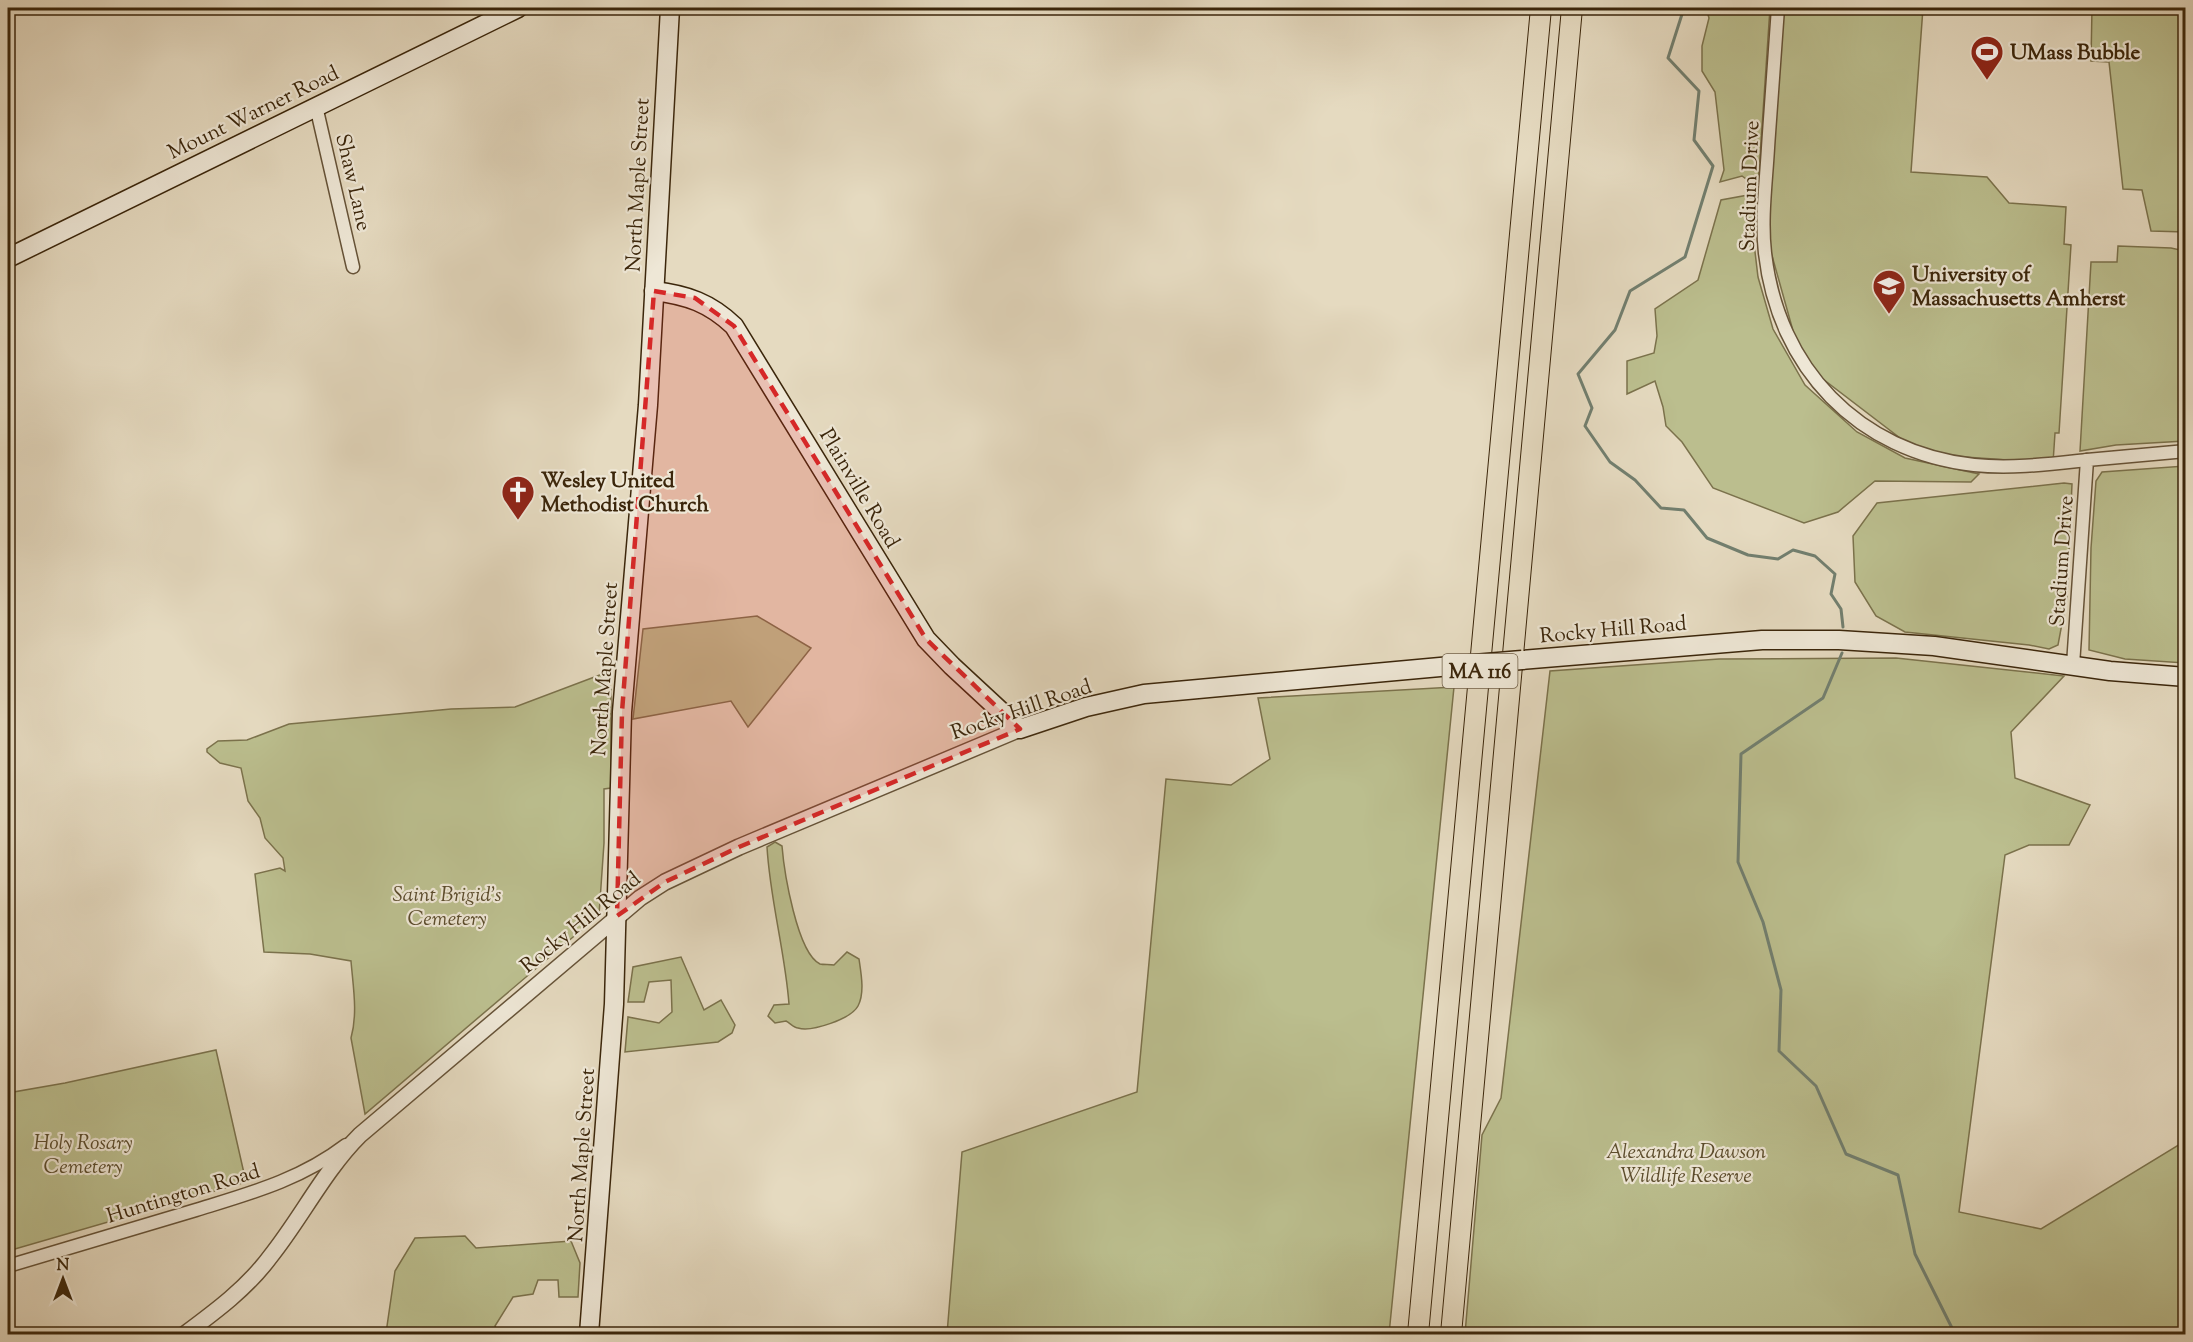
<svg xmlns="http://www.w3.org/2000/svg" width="2193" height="1342" font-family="'Sorts Mill Goudy',serif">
<rect width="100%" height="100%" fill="#e5dac0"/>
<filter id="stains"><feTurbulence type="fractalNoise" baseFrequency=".00333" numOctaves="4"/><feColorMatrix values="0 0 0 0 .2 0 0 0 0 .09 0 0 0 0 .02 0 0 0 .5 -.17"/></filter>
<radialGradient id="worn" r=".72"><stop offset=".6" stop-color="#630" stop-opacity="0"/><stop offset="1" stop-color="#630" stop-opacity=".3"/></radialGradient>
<g fill="#bbbe8e" stroke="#7b724c" stroke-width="1.5">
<polygon points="1706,8 1770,8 1758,187 1753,235 1758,277 1773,329 1805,385 1857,432 1905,458 1979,474 1971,482 1875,481 1838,512 1804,523 1713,488 1682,442 1666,426 1663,407 1655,381 1627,394 1627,361 1654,353 1657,336 1655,309 1698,280 1721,200 1748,195 1753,187 1757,187 1742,176 1720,182 1724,170 1715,92 1702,71 1702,46 1709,18"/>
<polygon points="1778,8 1923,8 1911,172 1987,177 2009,203 2066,207 2064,244 2071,245 2059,433 2055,433 2053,463 1921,454 1802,363 1764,227"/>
<polygon points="2092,8 2185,8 2185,232 2151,231 2142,190 2123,189 2109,62 2091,61"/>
<polygon points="2118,246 2171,248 2185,251 2185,441 2116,445 2080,451 2091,262 2117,262"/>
<polygon points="2185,466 2185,663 2125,659 2089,650 2091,548 2096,481 2102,472"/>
<polygon points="2064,483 2072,484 2067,597 2058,645 2049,649 2029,645 1905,632 1876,616 1855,582 1853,536 1877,503"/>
<polygon points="757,616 811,648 748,727 731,701 633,719 643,629"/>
<polygon points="1896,658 2064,676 2011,732 2015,778 2090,805 2069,845 2029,845 2005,855 1959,1212 2041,1229 2185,1141 2185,1334 1465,1334 1482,1135 1501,1098 1550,671 1719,659"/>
<path d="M605,673L611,690V788L604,789V843L599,915L365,1114L351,1038C358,1013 353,986 351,961L310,954L264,952L255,874L280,868L285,871L283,858L265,838L260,818L248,801L241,768L220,763L207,752V749L218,741L247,740L289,724L451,709L515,707Z"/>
<polygon points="1454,687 1389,1334 947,1334 962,1152 1137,1092 1166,779 1231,785 1270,759 1258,698"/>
<path d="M775,842L782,846C784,871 797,953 820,964C824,965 830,964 834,965L847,952L859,959C861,973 865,993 858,1006C851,1019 812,1032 798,1028C794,1028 790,1023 786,1021L775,1023L768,1016L774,1005L789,1004C785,951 770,900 767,847Z"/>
<polygon points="681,957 704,1010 721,1000 735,1025 732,1033 718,1042 625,1052 628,1017 659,1023 672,1012 671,980 649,982 644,1002 628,1002 633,967"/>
<polygon points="216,1050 246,1182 8,1251 8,1093 65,1083"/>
<polygon points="465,1236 476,1248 571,1241 580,1263 578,1297 559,1297 558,1280 538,1280 533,1294 513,1297 495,1326 497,1334 429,1334 431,1330 386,1333 395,1271 415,1238"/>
</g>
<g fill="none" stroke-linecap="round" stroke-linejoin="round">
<g stroke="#727f6f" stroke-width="3">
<polyline points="1684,8 1668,58 1699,91 1694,140 1713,166 1685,257 1630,291 1615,330 1578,374 1592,408 1585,426 1610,462 1635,480 1661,508 1684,510 1707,538 1748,555 1778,559 1793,550 1815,556 1835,574 1831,594 1841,609 1843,627"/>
<polyline points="1842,653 1823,698 1741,754 1738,862 1763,922 1781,990 1779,1051 1816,1086 1846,1154 1898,1175 1915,1254 1955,1334"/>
</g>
<g stroke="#665338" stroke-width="15">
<g id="minor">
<path d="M1778,8C1775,54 1771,101 1768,148C1766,183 1761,219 1765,253C1778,368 1858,452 1974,465C2011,469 2050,464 2087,460"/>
<polyline points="316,106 353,267"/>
<polyline points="2073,665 2087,460 2186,451"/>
<path d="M8,1266C70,1247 133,1229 196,1210C251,1193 300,1180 346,1145"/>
</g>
</g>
<g stroke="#665338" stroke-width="18">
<path id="tertiary" d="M185,1334C216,1311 247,1288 270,1257C302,1217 324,1171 360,1135L640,898L665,882L739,847L1020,729"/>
</g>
<g stroke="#3b260b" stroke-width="21">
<g id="secondary">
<polyline points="8,258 518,8"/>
<path d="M654,291C687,295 710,303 734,326L926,639L952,666L1020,729L1086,707L1144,694L1462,665"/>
<polyline points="1522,660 1762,640 1839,640 1934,646 2110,671 2186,677"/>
<polyline points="589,1334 614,1004 622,712 648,405 670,8"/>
</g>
</g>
<g stroke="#3b260b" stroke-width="22">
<g id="primary">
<polyline points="1418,1334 1541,8"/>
<polyline points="1451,1334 1572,8"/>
</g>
</g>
<use href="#minor" stroke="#eee7d6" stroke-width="12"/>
<use href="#tertiary" stroke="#eee7d6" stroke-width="15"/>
<use href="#secondary" stroke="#eee7d6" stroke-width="18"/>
<use href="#primary" stroke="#e5dac0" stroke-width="20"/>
<g stroke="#3b260b" stroke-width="21" stroke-linecap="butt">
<polyline id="secondary-bridge" points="1462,665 1522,660"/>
</g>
<use href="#secondary-bridge" stroke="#eee7d6" stroke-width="18"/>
</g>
<path fill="#d62828" fill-opacity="0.2" stroke="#d62828" stroke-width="4.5" stroke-dasharray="12 8" stroke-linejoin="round" d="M654,291L695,298L734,326L926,639L1020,729L739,847L665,882L617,916L622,712Z"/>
<defs>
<g id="stadium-pin" transform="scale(1.725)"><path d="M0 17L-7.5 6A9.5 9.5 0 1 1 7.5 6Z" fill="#8f2418" stroke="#eee7d6"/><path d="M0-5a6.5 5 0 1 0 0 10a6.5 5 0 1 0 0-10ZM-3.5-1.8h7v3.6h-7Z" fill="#fff"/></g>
<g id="university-pin" transform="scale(1.725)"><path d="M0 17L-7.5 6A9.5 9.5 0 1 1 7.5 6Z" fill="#8f2418" stroke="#eee7d6"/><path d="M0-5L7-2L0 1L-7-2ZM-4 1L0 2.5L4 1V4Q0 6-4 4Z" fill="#fff"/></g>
<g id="church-pin" transform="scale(1.725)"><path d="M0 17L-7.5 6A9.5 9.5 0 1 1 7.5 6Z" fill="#8f2418" stroke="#eee7d6"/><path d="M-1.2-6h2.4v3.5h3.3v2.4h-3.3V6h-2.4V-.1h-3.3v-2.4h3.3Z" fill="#fff"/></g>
</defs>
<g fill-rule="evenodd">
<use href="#stadium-pin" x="1987" y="52"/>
<use href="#university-pin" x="1889" y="286"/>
<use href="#church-pin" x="518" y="492"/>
</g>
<g text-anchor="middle" stroke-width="4.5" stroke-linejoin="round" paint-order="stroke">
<rect fill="#eee7d6" stroke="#716048" stroke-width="1.5" x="1442.5" y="654" width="75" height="34" rx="4.5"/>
<g font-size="20" font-weight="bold" fill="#3b260b">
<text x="1480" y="678">MA 116</text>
</g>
<g font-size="21" font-weight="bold" fill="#3b260b" stroke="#eee7d6" text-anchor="start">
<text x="2010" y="59">UMass Bubble</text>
<text x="1912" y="281">University of<tspan x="1912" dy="24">Massachusetts Amherst</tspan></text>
<text x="541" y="487">Wesley United<tspan x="541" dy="24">Methodist Church</tspan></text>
</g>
<g font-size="21" fill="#3b260b" stroke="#eee7d6">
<text transform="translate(253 112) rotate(-26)" y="7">Mount Warner Road</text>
<text transform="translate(354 182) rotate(77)" y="7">Shaw Lane</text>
<text transform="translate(637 185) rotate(-87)" y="7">North Maple Street</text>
<text transform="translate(1749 186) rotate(-88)" y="7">Stadium Drive</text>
<text transform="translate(860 488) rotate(59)" y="7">Plainville Road</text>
<text transform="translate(2061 561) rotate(-86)" y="7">Stadium Drive</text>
<text transform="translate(1613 629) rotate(-5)" y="7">Rocky Hill Road</text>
<text transform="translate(604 669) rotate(-86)" y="7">North Maple Street</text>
<text transform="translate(1021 709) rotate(-19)" y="7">Rocky Hill Road</text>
<text transform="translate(580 922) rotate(-39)" y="7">Rocky Hill Road</text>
<text transform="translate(581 1155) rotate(-86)" y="7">North Maple Street</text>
<text transform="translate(183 1193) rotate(-17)" y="7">Huntington Road</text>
</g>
<g font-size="21" font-style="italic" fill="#5b4c2c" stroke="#eee7d6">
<text x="447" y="901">Saint Brigid's<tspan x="447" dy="24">Cemetery</tspan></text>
<text x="83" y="1149">Holy Rosary<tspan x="83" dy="24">Cemetery</tspan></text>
<text x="1686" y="1158">Alexandra Dawson<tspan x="1686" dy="24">Wildlife Reserve</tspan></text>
</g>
</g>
<rect width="2193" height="1342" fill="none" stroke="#e5dac0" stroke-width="30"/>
<rect x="9" y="9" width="2175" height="1324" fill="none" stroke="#3b260b" stroke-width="3"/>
<rect x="15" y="15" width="2163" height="1312" fill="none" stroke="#3b260b" stroke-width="1.5"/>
<g transform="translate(63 1279)" stroke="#eee7d6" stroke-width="4.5" paint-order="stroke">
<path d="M0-4.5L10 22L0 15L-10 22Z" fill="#3b260b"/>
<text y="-9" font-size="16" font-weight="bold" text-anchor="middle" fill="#3b260b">N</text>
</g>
<rect width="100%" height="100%" filter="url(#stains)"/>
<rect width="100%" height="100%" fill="url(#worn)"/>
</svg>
